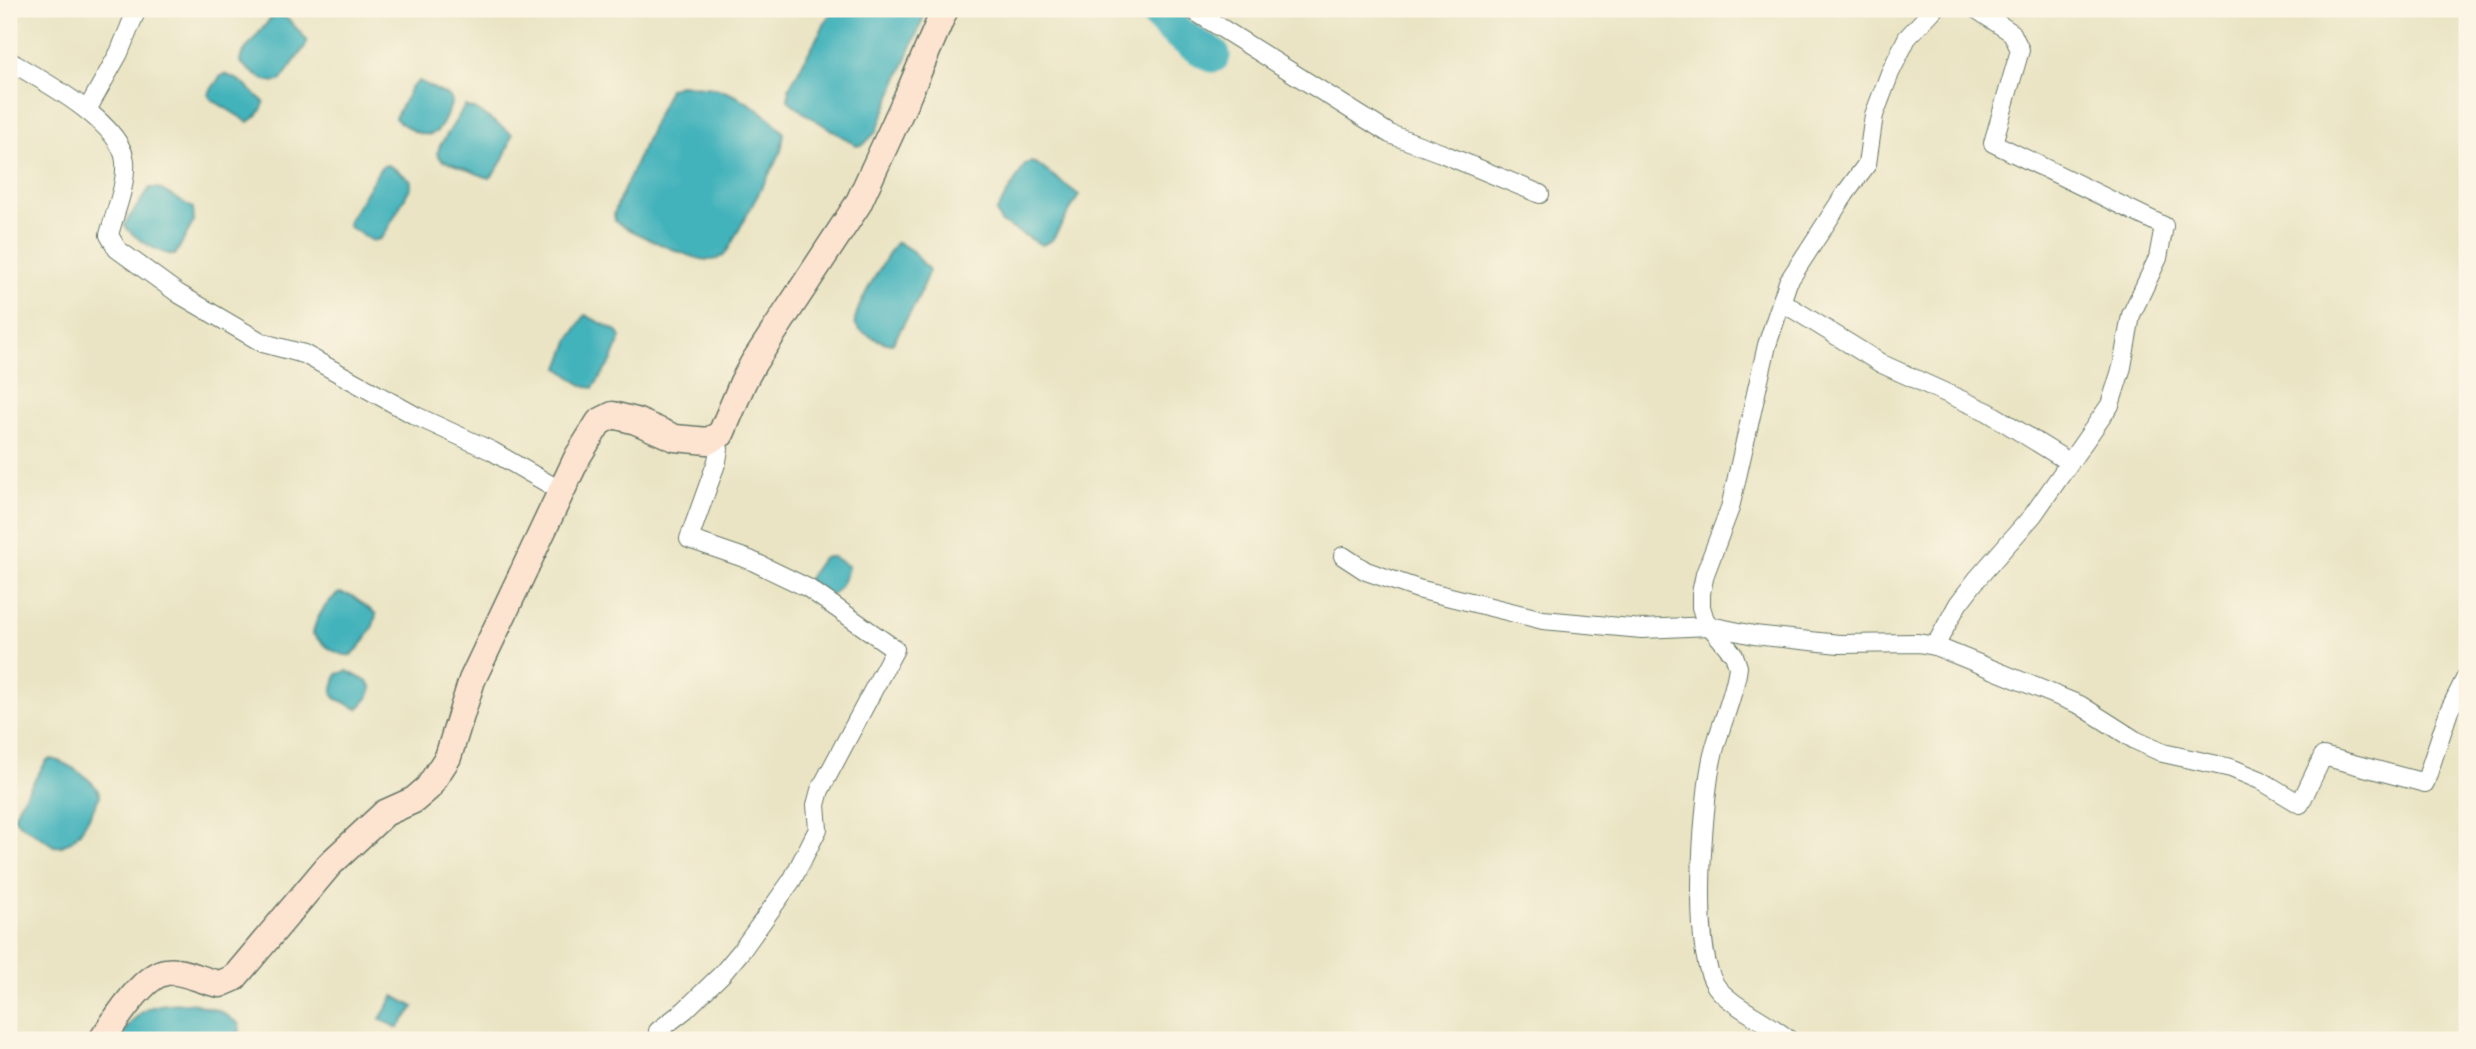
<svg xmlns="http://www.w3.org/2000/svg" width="2476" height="1049" font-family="Mali,sans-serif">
<rect width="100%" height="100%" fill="#fcf5e5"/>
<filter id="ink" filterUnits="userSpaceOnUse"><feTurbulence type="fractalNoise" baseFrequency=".0143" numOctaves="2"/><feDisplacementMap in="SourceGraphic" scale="14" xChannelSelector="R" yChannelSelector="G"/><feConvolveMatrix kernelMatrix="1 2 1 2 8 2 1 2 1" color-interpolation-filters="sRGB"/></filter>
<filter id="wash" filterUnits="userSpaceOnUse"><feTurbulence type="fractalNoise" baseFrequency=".00686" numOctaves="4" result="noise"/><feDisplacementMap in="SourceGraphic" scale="28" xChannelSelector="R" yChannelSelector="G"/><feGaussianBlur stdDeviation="1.57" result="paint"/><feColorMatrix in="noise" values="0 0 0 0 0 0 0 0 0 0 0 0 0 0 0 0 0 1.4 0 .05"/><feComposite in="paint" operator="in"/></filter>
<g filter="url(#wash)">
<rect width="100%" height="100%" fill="#eae4c4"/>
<g fill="#42b2bb" stroke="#307878" stroke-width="2">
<polygon points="833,9 927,9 876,132 864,144 857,146 803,112 788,100 789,88"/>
<path d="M275,13L289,20L307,40L306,45L281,80C268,87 250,71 240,62L242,54Z"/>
<path d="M225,74L240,81L264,102C263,110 255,119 248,122L211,99L208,94L220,77Z"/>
<path d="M419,81L450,97L452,102C443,122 440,143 414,131C407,127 401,124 395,118L411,88Z"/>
<path d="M679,85C692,86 706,86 718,89C742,96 769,115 784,133L781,152L729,248C724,255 721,259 712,260C695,262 631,232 615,221L614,214L618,203L669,89Z"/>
<path d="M465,106L478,111L512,134C509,147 500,170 489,178L442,160L437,154L440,146Z"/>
<polygon points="1030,162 1037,164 1079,195 1052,240 1042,245 1001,222 996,212 1025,165"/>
<path d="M387,165C396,168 404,175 411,181V186L386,232L380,239L372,241L348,226L349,220L381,167Z"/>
<path d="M150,188H158L193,208L194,221L175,255C159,254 133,237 124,225Z"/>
<path d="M898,242L912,251L929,270L917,301L892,344C884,343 856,332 855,323C854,307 886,259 895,244Z"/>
<polygon points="585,315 617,331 621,337 612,360 593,388 583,386 559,368 570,339"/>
<path d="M826,557H833L848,566C847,576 839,590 831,596L807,580L821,560Z"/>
<path d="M339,593L352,596L376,614C375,627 362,647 351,655C338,657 322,644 313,634C315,619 326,602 339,593Z"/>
<polygon points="347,671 368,682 372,688 368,698 358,709 335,698 332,692 337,674"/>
<path d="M51,759C65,761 98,782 100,796C91,812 77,850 54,846L19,823L14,817L19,805L47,760Z"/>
<polygon points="394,996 414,1007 398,1028 380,1019"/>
<path d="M192,1003L220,1011L239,1024L240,1032L237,1040H117C145,1004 148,1004 192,1003Z"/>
</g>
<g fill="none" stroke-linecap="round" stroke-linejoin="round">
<path stroke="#42b2bb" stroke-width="35" d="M1154,9C1171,29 1189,43 1213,55"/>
</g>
</g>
<g filter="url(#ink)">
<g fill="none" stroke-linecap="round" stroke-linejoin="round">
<g stroke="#676" stroke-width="20">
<g id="street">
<polyline points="1191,9 1390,134 1441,153 1540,194"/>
<path d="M9,61C40,79 121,122 125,161C127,185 115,211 109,235L117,249L179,294L263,343L304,354L416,416L492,451L561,491"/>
<polyline points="87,110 119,53 137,9"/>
<polyline points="1782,302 1882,364 1988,412 2069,462"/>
<polyline points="1343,556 1366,571 1418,589 1543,620 1642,629 1710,626 1754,635 1839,644 1918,643 1935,646 2080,705 2135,740 2163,753 2231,768 2260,780 2300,804 2323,756 2425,783 2449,711 2467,675"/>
<polyline points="1935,646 1958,604 1977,579 2033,515 2110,405 2122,367 2131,315 2158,258 2164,226 1993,143 2020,50 2012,33 1976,9"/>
<polyline points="658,1031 685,1010 722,974 742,950 792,880 818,829 816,805 820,790 895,649 808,588 750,560 689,539 717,461 719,449 716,439"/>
<path d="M1789,1040C1769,1022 1730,1006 1716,986C1691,951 1703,809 1711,764C1717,731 1734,700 1738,667L1734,655L1705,620L1701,607V593L1705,574L1730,508L1767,345L1788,282L1845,194L1867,164L1874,115L1890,73L1907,38L1934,9"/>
</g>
</g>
<g stroke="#676" stroke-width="29">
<path id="secondary" d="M102,1040C114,1022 143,975 166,972C184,969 203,982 220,984L234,978L330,864L385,813L414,800L428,788L448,757L472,680L578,456L599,422L613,415L636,421L675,438L708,441L721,434L743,382L754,362L858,204L909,93L945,9"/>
</g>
<use href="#street" stroke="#fff" stroke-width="18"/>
<use href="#secondary" stroke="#fde4d1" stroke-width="26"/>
</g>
</g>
<rect width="2476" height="1049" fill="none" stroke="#fcf5e5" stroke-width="35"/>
</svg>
